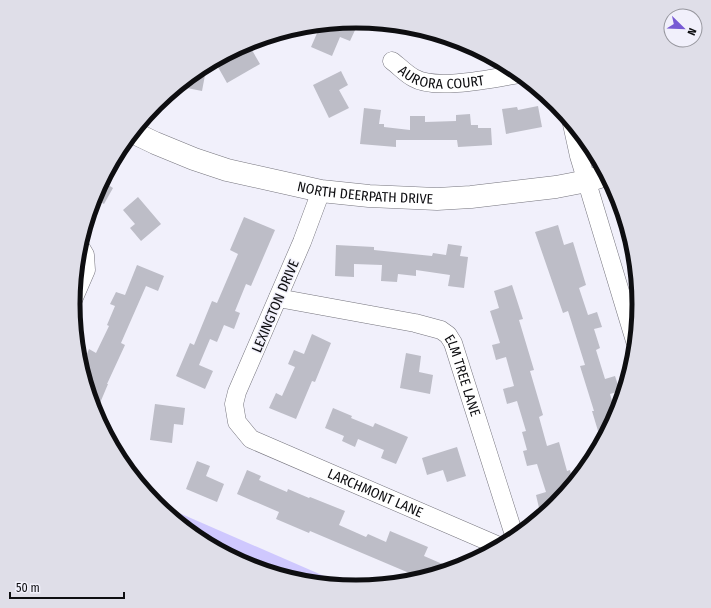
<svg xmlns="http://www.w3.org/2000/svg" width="711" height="608" font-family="'Fira Sans Condensed',sans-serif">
<rect width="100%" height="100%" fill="#f1f0fb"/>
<polygon fill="#cfc8fe" points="154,502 347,586 300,582 247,565 198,539"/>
<g fill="#bdbdc7">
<polygon points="343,22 356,28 350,41 340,37 332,56 311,47 321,24"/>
<polygon points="249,45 260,64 227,83 214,60 228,53 230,56"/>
<polygon points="207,64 202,91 177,86 198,69"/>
<polygon points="341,71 348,85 339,90 349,108 329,118 313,85"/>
<polygon points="538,106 542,127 506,134 502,109 517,107 518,110"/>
<polygon points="364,108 381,110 379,124 384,124 384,127 410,130 410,116 425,116 425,122 456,121 456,115 470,114 471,125 478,125 478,128 491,128 492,145 458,147 457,140 396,140 396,147 360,144"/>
<polygon points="102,181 113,188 104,204 93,198"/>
<polygon points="138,197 161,224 141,241 130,228 135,224 123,210"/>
<polygon points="244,217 275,230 251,286 246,284 235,311 240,313 234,329 224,325 217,342 210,339 199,365 213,371 205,389 176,376 190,343 194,345 212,301 217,303 238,254 230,250"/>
<polygon points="558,225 564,245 573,242 586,285 579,288 588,315 597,312 602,327 594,329 600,348 596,350 605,379 615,376 620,391 610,394 616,414 601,441 592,411 594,411 580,366 585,365 568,311 563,313 535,232"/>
<polygon points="448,244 462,246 460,256 468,257 464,288 448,286 450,275 416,270 416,276 398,274 397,282 381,281 382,265 354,264 354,277 335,276 336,245 374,247 374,250 432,256 433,253 446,255"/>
<polygon points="137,265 164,276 158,291 146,286 121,343 125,345 107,384 108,384 95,415 81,368 89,349 96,353 109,326 107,325 115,306 110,304 116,292 125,295"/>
<polygon points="512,285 523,319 519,320 534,370 530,371 543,415 539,417 547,446 559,442 567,471 570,470 573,483 555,504 550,509 540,512 536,495 546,492 537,464 527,466 523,451 527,450 522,432 526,431 517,401 507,404 503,389 514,386 506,357 496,360 492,345 500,343 490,311 499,308 494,291"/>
<polygon points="312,334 331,343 315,382 312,381 296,419 269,408 276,393 282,396 295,367 288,364 294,350 304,354"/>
<polygon points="406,353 421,356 419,372 433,375 430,394 400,388"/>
<polygon points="155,404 185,408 183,425 174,424 172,443 150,440"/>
<polygon points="333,408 352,416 351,418 373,427 375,423 408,437 396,464 381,458 384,450 358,439 355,447 342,441 344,436 325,428"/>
<polygon points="457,447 466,476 447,482 443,470 427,475 422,458"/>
<polygon points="197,461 210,466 206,476 224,484 217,502 186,489"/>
<polygon points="247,470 261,476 259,480 287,492 288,489 309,498 310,497 345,511 339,525 366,537 368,534 386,542 390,531 428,547 424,556 454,569 421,578 310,531 309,533 276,519 279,512 237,494"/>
</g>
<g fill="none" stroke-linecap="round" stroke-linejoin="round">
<g stroke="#75747d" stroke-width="19">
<g id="street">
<path id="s1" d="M392,61C399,66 406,74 414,78C436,91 494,78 519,74"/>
<polyline points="572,124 579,156 635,341"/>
<path id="s2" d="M321,191L302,242L237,392L234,404L237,422L251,439L499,546"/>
<path id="s3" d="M278,298L415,323L441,330L448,335L453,343L515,538"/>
<polyline points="73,300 86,270 85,255 79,245"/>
</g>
</g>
<g stroke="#75747d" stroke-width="23">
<g id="secondary">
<path id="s4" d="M132,132L155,143L194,159L227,170L321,191L369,196L437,199L471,197L556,187L587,181L606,175"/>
</g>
</g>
<use href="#street" stroke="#fff" stroke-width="18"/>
<use href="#secondary" stroke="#fff" stroke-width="22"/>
</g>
<g text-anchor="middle" stroke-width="3" stroke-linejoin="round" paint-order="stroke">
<g font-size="14" fill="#0e0e11" stroke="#f1f0fb">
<text dy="5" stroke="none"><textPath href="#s1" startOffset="55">AURORA COURT</textPath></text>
<text dy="5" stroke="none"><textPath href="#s4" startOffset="243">NORTH DEERPATH DRIVE</textPath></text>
<text transform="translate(275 306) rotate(-67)" y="5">LEXINGTON DRIVE</text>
<text dy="5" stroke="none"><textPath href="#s3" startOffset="218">ELM TREE LANE</textPath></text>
<text dy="5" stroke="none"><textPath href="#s2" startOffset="406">LARCHMONT LANE</textPath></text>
</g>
</g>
<path d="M0 0H711V608H0ZM80 304a276 276 0 1 1 552 0a276 276 0 1 1-552 0Z" fill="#dfdee8" fill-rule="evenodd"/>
<path fill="none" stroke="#0e0e11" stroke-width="5" d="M80 304a276 276 0 1 1 552 0a276 276 0 1 1-552 0Z"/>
<g transform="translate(683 28) rotate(113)"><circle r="19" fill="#f1f0fb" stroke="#96969d"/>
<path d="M0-3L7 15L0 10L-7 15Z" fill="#775ad4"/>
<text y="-6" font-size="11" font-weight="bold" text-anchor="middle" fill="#0e0e11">N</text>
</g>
<path d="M10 592v6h114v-6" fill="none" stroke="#0e0e11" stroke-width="2"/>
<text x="16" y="592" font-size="12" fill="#0e0e11" stroke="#f1f0fb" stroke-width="3" paint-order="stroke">50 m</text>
</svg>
